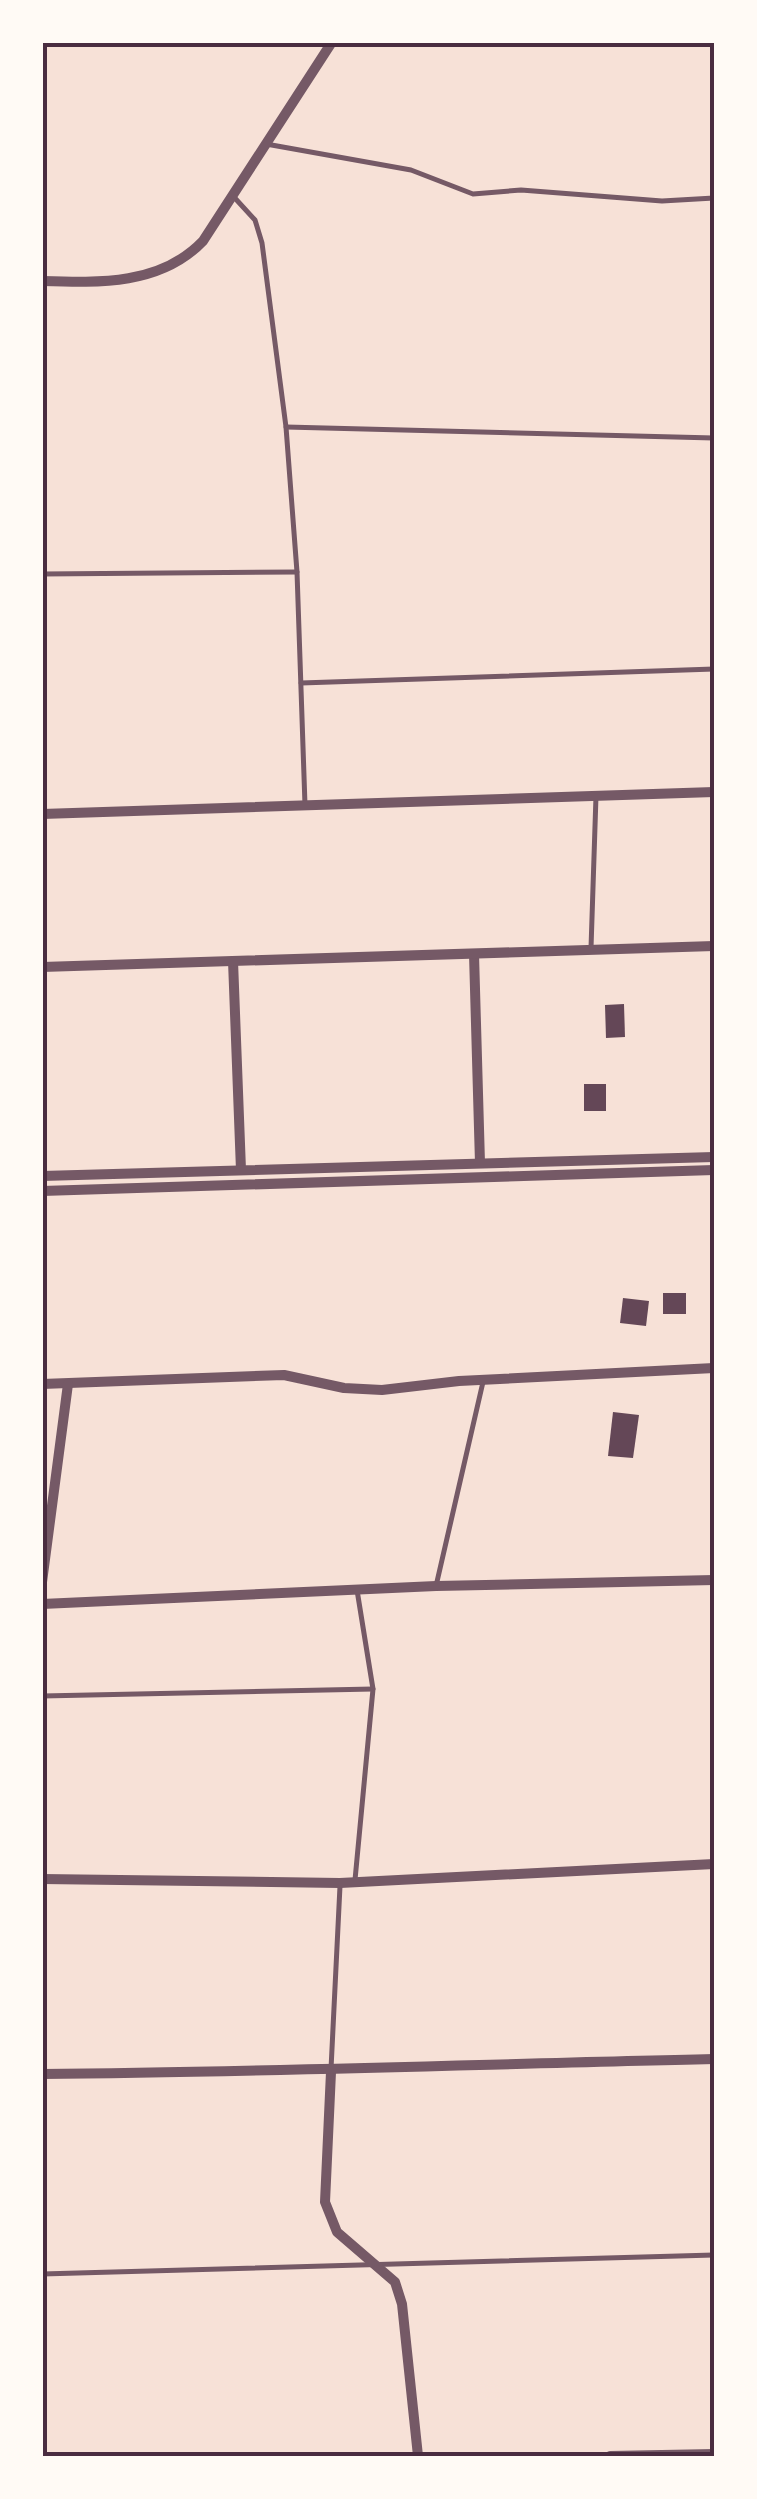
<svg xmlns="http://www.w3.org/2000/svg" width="757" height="2499" font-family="'Source Sans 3',sans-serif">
<rect width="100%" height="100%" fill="#f7e1d7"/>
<g fill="#644757">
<polygon points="624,1004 625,1037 606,1038 605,1005"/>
<rect x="584" y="1084" width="22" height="27"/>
<rect x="663" y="1293" width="23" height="21"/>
<polygon points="623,1298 649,1301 646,1326 620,1323"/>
<polygon points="613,1412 639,1415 633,1458 608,1456"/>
</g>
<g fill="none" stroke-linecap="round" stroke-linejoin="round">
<g stroke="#755966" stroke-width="5">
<polyline points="266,144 411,170 473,194 521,190 662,201 714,198"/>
<polyline points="233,196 255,220 262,243 286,427 297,572 305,805"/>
<polyline points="286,427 714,438"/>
<polyline points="42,574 297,572"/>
<polyline points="301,683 714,669"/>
<polyline points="591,948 596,796"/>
<polyline points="436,1586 483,1382"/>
<polyline points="42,1696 373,1689"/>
<polyline points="355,1880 373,1689 357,1590"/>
<polyline points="331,2069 340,1886"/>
<polyline points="42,2274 714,2255"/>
</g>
<g stroke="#755966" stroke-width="10">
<path d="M42,281C100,283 161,285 203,241L332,42"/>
<polyline points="42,814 714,792"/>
<polyline points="474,954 480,1163"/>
<polyline points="233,961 241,1170"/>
<polyline points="42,967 714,946"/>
<polyline points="42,1176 714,1157"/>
<polyline points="42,1191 714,1170"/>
<polyline points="42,1384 284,1375 344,1388 382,1390 459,1381 714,1368"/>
<polyline points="42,1582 68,1384"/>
<polyline points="42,1604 436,1586 714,1580"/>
<polyline points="42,1879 340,1883 714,1864"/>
<polyline points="331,2072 325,2202 337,2232 395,2282 402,2304 418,2456"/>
<path d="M42,2074C267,2072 490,2064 714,2059"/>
<polyline points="610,2456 714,2454"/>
</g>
</g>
<rect width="757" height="2499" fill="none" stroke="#fffaf5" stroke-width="90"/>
<rect x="45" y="45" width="667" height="2409" fill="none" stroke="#4a2c40" stroke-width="4"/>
</svg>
